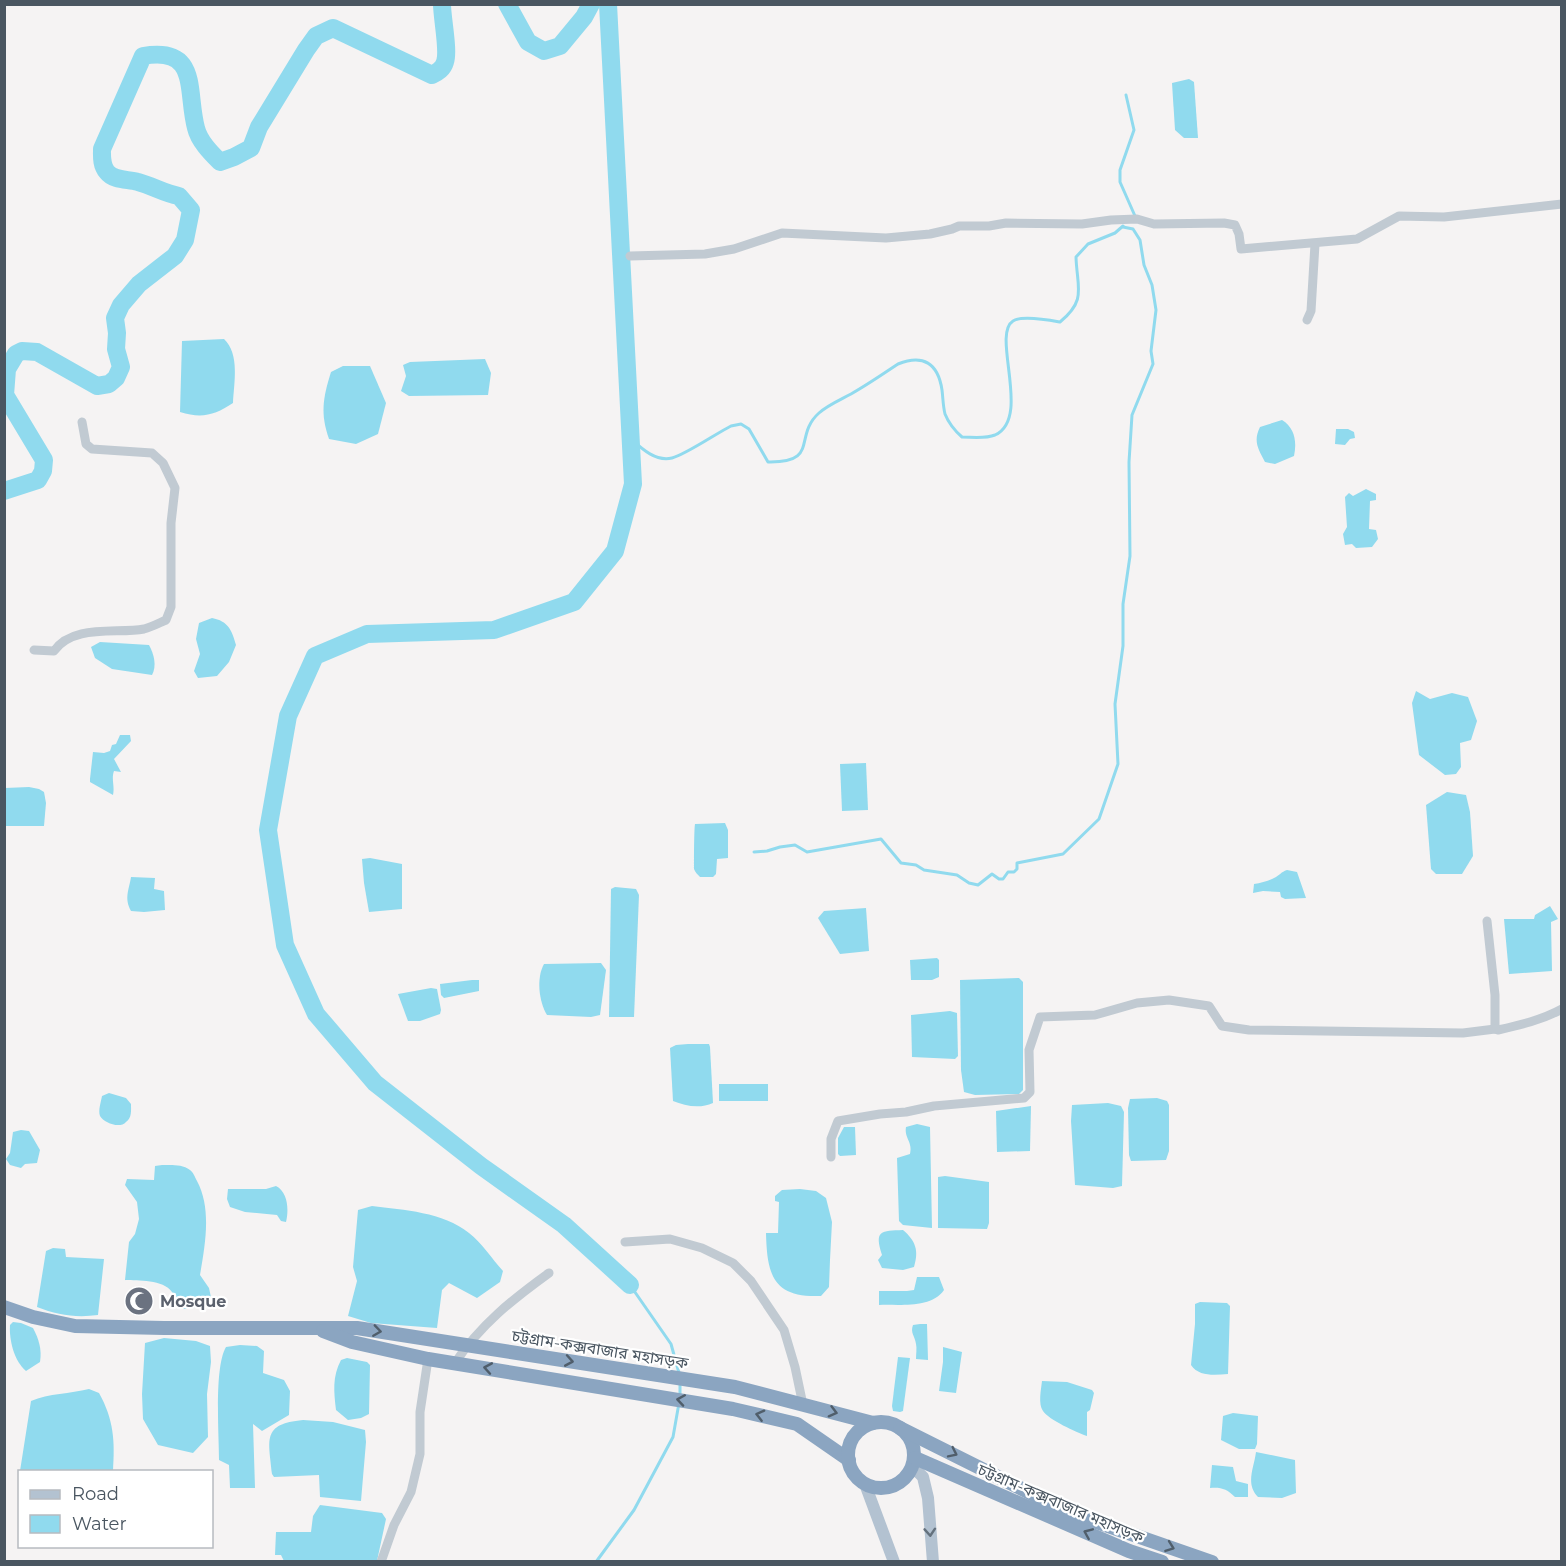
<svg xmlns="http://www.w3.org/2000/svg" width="1566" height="1566" font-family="Montserrat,'Noto Sans Bengali',sans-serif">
<rect width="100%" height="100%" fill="#f5f3f3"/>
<g fill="#90daee">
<polygon points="1189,79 1194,82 1198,138 1184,138 1175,130 1172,83"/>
<path d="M224,339C240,354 234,383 233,403C215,415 202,419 180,412L182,341Z"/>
<polygon points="485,359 491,373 488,395 409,396 401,391 406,376 403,365 410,362"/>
<path d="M343,366H370L386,403L378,434L356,444L329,439C320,413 323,398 331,372Z"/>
<path d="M1282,420C1295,428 1297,442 1294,456L1275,464L1265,462C1258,449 1253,441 1260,427Z"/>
<polygon points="1336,429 1348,429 1354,432 1355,438 1350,439 1345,445 1335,444"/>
<polygon points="1366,489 1376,494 1376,500 1370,501 1369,529 1376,530 1378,539 1372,547 1356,548 1352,544 1345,545 1343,534 1347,527 1345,497 1349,493 1353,496"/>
<path d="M212,618C228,621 232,630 236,645L229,662L217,676L198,678L194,671L200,654L196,639L199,623Z"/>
<path d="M100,642L149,645C154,654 157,666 152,675L112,669L95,658L91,647Z"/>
<polygon points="1416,691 1430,699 1452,693 1468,697 1477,721 1471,740 1460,743 1461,767 1456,774 1445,775 1419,755 1412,703"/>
<path d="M120,735H130L131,741L114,759L121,772L114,771C111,779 115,786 113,795L90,782V779L93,752L104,753L110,751L112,745L116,744Z"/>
<polygon points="866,763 868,810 842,811 840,764"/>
<polygon points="29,787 39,789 44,792 46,803 44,826 5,826 5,788"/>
<polygon points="1447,792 1466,795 1470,812 1473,856 1462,874 1436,874 1431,869 1426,805"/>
<path d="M725,823L728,830V858L717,859L716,874L713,877H700C698,875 695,872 694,869C694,867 694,828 695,824Z"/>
<polygon points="370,858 402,864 402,909 369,912 364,883 362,859"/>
<path d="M1287,870L1297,872L1306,898L1285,899L1281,897L1280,892L1263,891L1253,893L1254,884C1261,883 1268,881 1274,878C1280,875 1281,872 1287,870Z"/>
<path d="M131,877L155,878L154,889L164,891L165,910L144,912L131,911C124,898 129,890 131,877Z"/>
<polygon points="615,887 636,889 639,895 634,1017 609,1017 611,889"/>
<polygon points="1550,906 1558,919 1551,922 1552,971 1509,974 1504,919 1534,919 1535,915"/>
<polygon points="866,908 869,951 840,954 818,918 824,911"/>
<polygon points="937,958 939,960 939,977 932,980 911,980 910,960"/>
<path d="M601,963L606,970L600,1015L591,1017L547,1015C539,1002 536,978 544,964Z"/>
<polygon points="1019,978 1023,982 1023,1090 1019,1094 975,1095 964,1092 961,1070 960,980"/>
<polygon points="472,980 479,980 479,991 444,998 441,995 440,984"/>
<polygon points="431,988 437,989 441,1010 440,1014 420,1021 408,1021 398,994"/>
<polygon points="950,1011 957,1013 958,1056 955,1059 912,1057 911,1015"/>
<path d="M688,1044H709L710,1047L713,1103C700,1109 685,1106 673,1101L670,1048L676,1045Z"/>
<rect x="719" y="1084" width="49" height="17"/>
<path d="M109,1093L126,1098L131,1104C131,1110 132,1118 126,1122C120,1129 104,1123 100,1116C98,1110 101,1102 102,1096Z"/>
<polygon points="1157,1098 1167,1101 1169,1105 1169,1151 1166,1160 1131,1161 1129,1155 1128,1108 1130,1099"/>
<polygon points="1108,1103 1121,1106 1124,1112 1122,1186 1113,1188 1075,1185 1071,1121 1072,1105"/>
<polygon points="1031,1106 1030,1151 997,1152 996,1111"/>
<path d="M917,1124L930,1127L932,1228L903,1225L899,1221L897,1158L910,1154C913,1142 904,1138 906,1127Z"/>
<polygon points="844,1127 855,1127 856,1155 840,1156 838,1154 838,1138"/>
<polygon points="21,1130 29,1131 40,1150 37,1163 25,1164 21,1168 10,1165 6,1159 10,1153 13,1132"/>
<path d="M162,1165C172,1165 182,1164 190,1170C193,1172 195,1177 197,1181C212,1209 205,1245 200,1275L209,1288L212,1302L207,1307L182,1309C176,1302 176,1297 172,1292C163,1279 138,1281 125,1280L129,1242L135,1234L139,1219L137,1202L125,1185L127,1179L154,1180L155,1166Z"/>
<polygon points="945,1176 989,1182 989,1223 987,1229 938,1228 938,1177"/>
<path d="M276,1186C288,1192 289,1210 286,1222L281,1221L277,1215L245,1212L230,1207L227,1199L228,1189H266Z"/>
<path d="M800,1189L816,1191L826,1198L832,1222L830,1260L829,1287L821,1296C773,1298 767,1275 766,1233H778L779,1202L775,1201V1196L782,1190Z"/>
<path d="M372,1206C404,1210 443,1212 469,1233C482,1243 492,1259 503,1271L500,1282L477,1298L449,1283L442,1290L437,1328L371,1323L348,1316L357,1281L353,1267L358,1210Z"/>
<path d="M903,1230C916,1241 919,1251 914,1267L903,1270L882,1268L878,1260L882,1255C874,1230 881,1231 903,1230Z"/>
<path d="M53,1248L65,1249L66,1257L104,1259L98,1315C76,1318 57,1315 37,1307L46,1251Z"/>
<path d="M917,1277H939L944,1290C931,1309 899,1304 879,1305V1291H907L914,1290Z"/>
<path d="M1200,1302L1227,1303L1230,1306L1228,1374C1215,1375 1199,1377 1191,1365L1195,1324V1304Z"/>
<path d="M13,1322L21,1323L33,1328C39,1339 42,1350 40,1362L26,1371C14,1361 9,1340 10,1325Z"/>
<path d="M920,1324H927L928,1360L916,1359C916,1354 917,1348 916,1344C915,1336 910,1333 913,1325Z"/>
<polygon points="164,1338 196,1341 210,1346 211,1362 207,1394 208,1437 193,1453 158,1445 143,1419 142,1394 145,1343"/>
<path d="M240,1345L257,1346L264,1351L263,1373L284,1380L290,1391L289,1415L262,1431L253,1424L255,1488H230L229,1465L219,1460C219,1435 214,1367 226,1347Z"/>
<polygon points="943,1347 962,1352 956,1393 939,1391 943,1362"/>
<polygon points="898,1357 910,1358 903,1411 900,1412 893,1411 892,1406"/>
<path d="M347,1358L367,1362L370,1365L369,1414L361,1418L348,1420L336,1410C334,1392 332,1377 341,1360Z"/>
<path d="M1042,1381L1067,1382L1092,1390L1094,1393L1090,1410L1087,1412V1436C1076,1432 1049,1420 1043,1411C1038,1404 1041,1390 1042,1381Z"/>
<path d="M89,1389L99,1393C114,1420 115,1441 113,1471H20L31,1401C49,1393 70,1394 89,1389Z"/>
<polygon points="1233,1413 1258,1416 1257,1444 1255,1449 1239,1449 1221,1440 1223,1416"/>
<path d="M303,1420L333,1422L365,1430L366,1442L361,1501L320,1497L319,1475L274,1477L272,1474C269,1440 261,1424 303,1420Z"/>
<path d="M1256,1452L1295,1460L1296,1493L1282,1498L1258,1497C1245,1484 1254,1468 1256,1452Z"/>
<path d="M1212,1465L1233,1467L1236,1481L1248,1484V1497H1235C1227,1489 1221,1487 1210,1488Z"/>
<polygon points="320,1505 382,1513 386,1519 377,1561 284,1561 281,1555 275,1555 276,1532 311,1532 313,1516"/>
</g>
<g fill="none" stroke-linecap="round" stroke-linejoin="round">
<g stroke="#90daee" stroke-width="3">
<polyline points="1126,95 1134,130 1120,170 1120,182 1135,216"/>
<path d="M631,439C642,449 656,462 672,458C685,455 717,433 731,426L741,424L749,429L768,462C820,463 793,436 819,413C828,405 840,400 851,394C867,385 883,374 898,364C923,354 938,363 942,390C943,398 943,406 945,414C949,424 954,430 962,437C972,437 985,439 995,435C1032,418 991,335 1013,321C1022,315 1049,320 1060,322C1087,300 1077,288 1076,257L1088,244L1115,233L1123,226"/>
<polyline points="754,852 767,851 780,847 795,845 807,852 881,839 901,863 916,865 924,870 957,875 969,883 978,885 992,874 999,879 1003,879 1008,872 1014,872 1017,869 1017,863 1063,854 1099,819 1118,764 1115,704 1123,646 1123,604 1130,556 1129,462 1132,415 1153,364 1151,351 1156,310 1152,285 1144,265 1140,240 1133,229 1123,227"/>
<polyline points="630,1285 671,1344 679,1373"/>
<polyline points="680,1397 680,1382"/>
<polyline points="596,1562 634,1510 673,1437 679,1403"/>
</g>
<g stroke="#90daee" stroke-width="18">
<polyline points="507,4 528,42 544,51 560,46 584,17 591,4"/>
<polyline points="608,4 633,484 615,551 574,602 494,630 367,634 315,656 288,716 268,830 285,945 316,1014 375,1083 481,1166 564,1225 630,1285"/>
<path d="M4,491L38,480L43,471L44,460L5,395L7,369L16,354L22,351L37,352L97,386L109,384L116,378L121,367L116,349L117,333L115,318L121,305L139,284L175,256L185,240L191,210L179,196C163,193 153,186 138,182C128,179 114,181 107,172C101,165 102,156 102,149L143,56C200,46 186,91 196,128C199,141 211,153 220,162L234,157L251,148L259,127L306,50L316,36L333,28L432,75C438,72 443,69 445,62C449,51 442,18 442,4"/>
</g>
<g stroke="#c1cad2" stroke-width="9">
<polyline points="630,256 705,254 734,249 782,233 886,238 930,234 952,229 959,226 989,226 1006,223 1082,224 1111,220 1137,219 1154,224 1224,223 1235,225 1239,234 1241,249 1357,239 1399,216 1444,217 1562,204"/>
<polyline points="1307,320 1311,311 1315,244"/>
<path d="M34,650L54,651C73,624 116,634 144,629C152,627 159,623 166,620L171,607V523L175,488L163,463L152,453L92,449L86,444L82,422"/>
<path d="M1487,921L1495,995V1029L1498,1030C1520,1025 1542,1020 1562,1009"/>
<polyline points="831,1157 831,1139 838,1121 880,1114 906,1112 934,1106 1024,1098 1030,1092 1029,1050 1040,1017 1095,1015 1137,1003 1169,1000 1209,1006 1222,1026 1249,1030 1463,1033 1495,1029"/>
<polyline points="625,1242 670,1239 702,1248 733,1263 751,1281 784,1330 795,1367 803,1405"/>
<path d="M455,1363C480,1325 513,1299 549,1273"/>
<polyline points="381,1562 394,1525 411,1492 420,1454 420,1412 428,1359"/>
</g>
<g stroke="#b3c2d1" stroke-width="12">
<polyline points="912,1466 923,1477 928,1498 933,1562"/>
<polyline points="865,1484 894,1562"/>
</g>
<g stroke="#8ba5c1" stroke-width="14">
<polyline points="4,1307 33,1317 75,1326 164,1328 357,1328 735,1387 873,1423"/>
<polyline points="323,1331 352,1342 428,1359 733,1409 797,1424 849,1460"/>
<circle cx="881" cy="1455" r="33"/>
<polyline points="900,1428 1040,1498 1082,1517 1212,1562"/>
<polyline points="915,1458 1129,1551 1162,1562"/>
</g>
</g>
<defs><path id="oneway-chevron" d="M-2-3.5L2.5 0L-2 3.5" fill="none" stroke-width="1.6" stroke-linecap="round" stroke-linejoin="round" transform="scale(1.5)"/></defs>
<g stroke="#505e6b">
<use href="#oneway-chevron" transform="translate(377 1331) rotate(8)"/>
<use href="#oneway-chevron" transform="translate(569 1361) rotate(10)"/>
<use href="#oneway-chevron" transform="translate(488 1368) rotate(-170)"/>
<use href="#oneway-chevron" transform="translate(681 1400) rotate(-171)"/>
<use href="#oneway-chevron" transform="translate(833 1412) rotate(15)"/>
<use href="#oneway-chevron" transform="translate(760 1415) rotate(-166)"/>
<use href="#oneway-chevron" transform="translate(953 1453) rotate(26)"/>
<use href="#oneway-chevron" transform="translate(1088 1533) rotate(-157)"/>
<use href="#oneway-chevron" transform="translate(1170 1547) rotate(20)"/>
</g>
<use stroke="#64717d" href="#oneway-chevron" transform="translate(930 1532) rotate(86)"/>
<defs>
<g id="mosque-disc" transform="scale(1.5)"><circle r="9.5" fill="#6b7280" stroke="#fff"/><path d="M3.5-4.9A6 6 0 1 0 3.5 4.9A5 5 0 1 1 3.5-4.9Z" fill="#fff"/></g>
</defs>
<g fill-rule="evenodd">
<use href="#mosque-disc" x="139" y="1301"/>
</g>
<g text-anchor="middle" stroke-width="4.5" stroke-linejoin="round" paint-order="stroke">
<g font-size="16" font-weight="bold" fill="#5b616d" stroke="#fff" text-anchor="start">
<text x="160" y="1307">Mosque</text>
</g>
<g font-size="16" fill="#4a5661" stroke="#fff">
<text transform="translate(600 1349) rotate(9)" y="6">চট্টগ্রাম-কক্সবাজার মহাসড়ক</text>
<text transform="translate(1061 1503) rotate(23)" y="6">চট্টগ্রাম-কক্সবাজার মহাসড়ক</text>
</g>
</g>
<rect width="1566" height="1566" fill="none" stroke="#4a5661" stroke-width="12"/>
<rect x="18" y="1470" width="195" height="78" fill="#ffffff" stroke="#b7bbc0" stroke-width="1.5"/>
<rect x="30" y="1490" width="30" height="9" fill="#b3c2d1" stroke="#b7bbc0" stroke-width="1.5"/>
<text x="72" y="1500" font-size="18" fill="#4a5661">Road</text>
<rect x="30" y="1515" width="30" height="18" fill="#90daee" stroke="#b7bbc0" stroke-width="1.5"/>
<text x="72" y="1530" font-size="18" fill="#4a5661">Water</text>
</svg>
